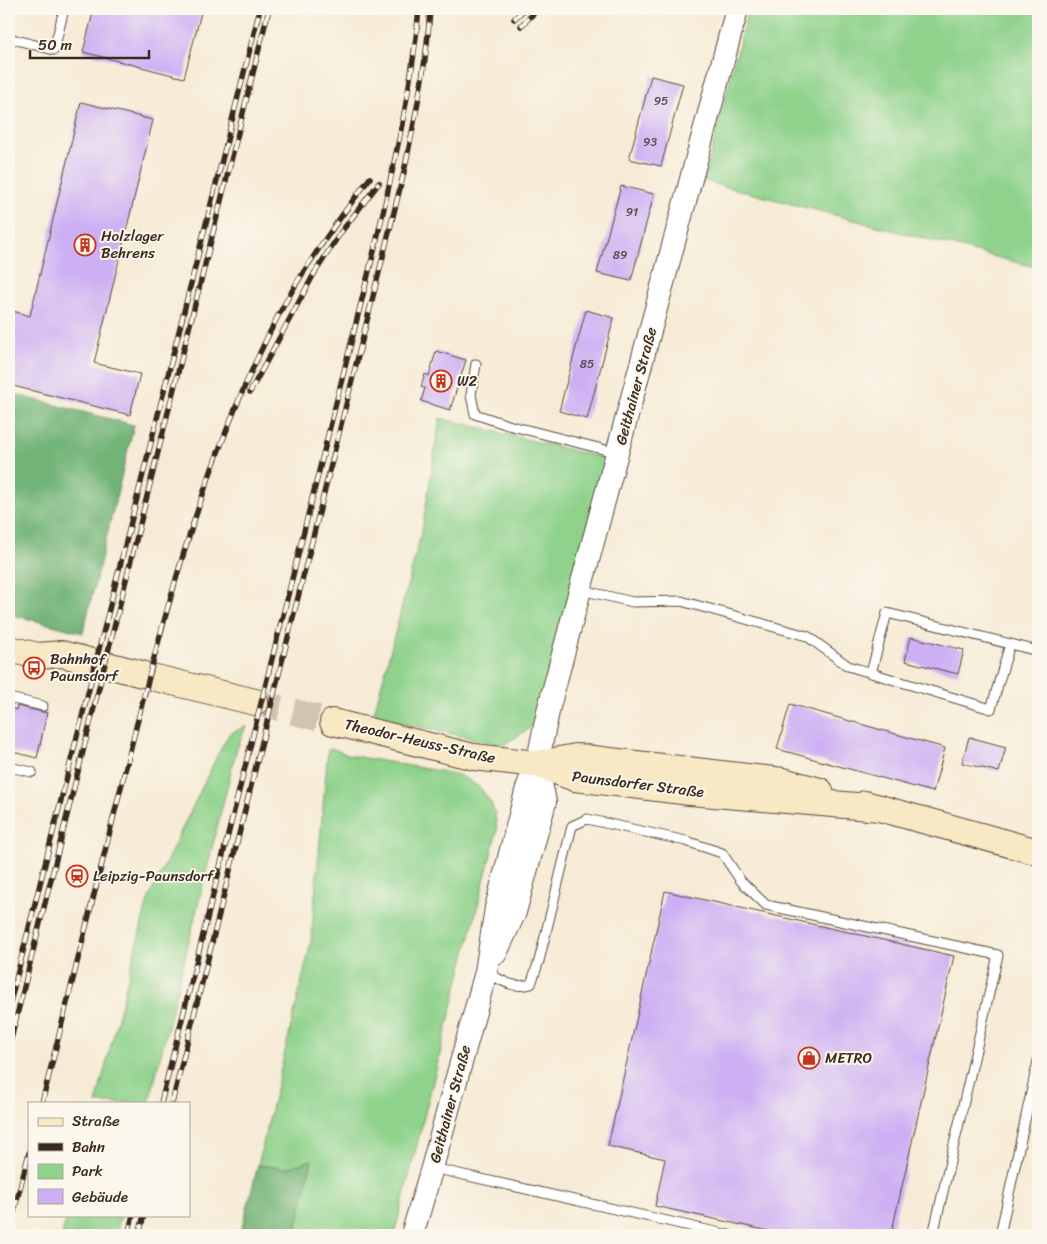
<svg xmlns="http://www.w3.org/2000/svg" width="1047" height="1244" font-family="Sriracha,sans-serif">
<rect width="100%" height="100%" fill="#fbf7ec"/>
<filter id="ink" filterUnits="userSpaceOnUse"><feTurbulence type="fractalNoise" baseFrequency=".02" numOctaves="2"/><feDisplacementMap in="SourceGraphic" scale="10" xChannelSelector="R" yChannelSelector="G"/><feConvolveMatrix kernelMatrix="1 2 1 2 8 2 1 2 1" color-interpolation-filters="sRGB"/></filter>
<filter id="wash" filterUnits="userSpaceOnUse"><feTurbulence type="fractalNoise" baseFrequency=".0096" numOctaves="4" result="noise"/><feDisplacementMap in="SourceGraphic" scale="20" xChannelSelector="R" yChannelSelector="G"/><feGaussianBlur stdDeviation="1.12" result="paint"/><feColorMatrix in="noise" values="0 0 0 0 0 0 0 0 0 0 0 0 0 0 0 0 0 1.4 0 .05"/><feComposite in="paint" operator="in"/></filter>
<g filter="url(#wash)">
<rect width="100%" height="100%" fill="#f6ebd6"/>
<g fill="#8ed28b" stroke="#647e54">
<polygon points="748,9 1038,9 1038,268 704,181"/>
<polygon points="440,418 611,460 540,722 503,745 373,717 422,530"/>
<polygon points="246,726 236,751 149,1103 96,1103 148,900 218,754 229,734"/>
<polygon points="331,748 348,755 456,774 470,781 481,789 491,803 495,813 497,830 394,1235 295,1235 312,1160 286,1168 258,1165 311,942 328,749"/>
<polygon points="67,1215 121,1215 116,1235 62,1235"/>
</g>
<g fill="#72b477" stroke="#566f4a">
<polygon points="9,393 134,425 83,633 9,614"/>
<polygon points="312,1160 295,1235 240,1235 258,1165 286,1168"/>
</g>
<g id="blocks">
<g fill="#cdb0f3">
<polygon points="94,9 202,9 184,78 83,52"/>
<polygon points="651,76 683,84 661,166 629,159"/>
<polygon points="81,102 153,120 94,363 140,374 130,415 9,385 9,310 30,316"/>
<polygon points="621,186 654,194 631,281 597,273"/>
<polygon points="586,310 614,318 587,419 559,411"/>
<polygon points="436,351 466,360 450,410 421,401 425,388 421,387 425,374 429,376"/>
<polygon points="911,637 964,650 958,674 905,661"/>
<polygon points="790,704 945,748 933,792 777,749"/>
<polygon points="17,706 47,713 37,758 9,751 9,708 16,710"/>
<polygon points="969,737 1006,747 999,772 962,763"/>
<polygon points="665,891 954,956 891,1235 787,1235 655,1206 665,1159 608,1146"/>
</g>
</g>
</g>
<g filter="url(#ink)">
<use href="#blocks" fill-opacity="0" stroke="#57473a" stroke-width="1"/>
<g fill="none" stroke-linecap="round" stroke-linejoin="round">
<polyline stroke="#d1c4b1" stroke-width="26" stroke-dasharray="26 13" stroke-linecap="butt" points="255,702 333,722"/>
<g stroke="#57473a" stroke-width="11">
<g id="service">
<polyline points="9,38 54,50 64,9"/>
<polyline points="476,364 471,395 475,414 508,425 618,453"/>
<polyline points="581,590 633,602 681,601 807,636 848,666 991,709 1010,644"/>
<polyline points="871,673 887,613 1038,651"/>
<polyline points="9,698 43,706"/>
<polyline points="9,767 32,772"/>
<path d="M486,972C503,981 512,989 531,984L539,961L572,826L587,819L686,841L722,853L741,881L766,905L998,955L933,1235"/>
<polyline points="433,1168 729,1235"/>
<polyline points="1000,1235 1038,1061"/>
</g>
</g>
<g stroke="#57473a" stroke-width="24">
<g id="tertiary">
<polyline points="496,953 515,912 545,802 537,764"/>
<polyline points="412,1235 432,1168 486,972 496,908 527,788 537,764 549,707 580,590 737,9"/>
</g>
</g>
<g stroke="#57473a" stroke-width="28">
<g id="secondary">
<polyline points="9,649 38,656 62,654 89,661"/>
<polyline points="111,666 142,674"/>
<polyline points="156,678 255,702"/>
<polyline points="333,722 474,757 537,764 575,778 690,792 880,808"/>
<polyline points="537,764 576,757 783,781 820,791"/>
<polyline points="865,804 1038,852"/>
</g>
</g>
<use href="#service" stroke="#fff" stroke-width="9"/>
<use href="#tertiary" stroke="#fff" stroke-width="22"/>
<use href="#secondary" stroke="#f8e8c3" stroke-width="26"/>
<g stroke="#3b2a1e" stroke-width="5.5">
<g id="rail">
<polyline points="514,19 525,9"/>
<polyline points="521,26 538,9"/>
<polyline points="250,392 314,274 341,232 379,183"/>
<polyline points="9,1007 260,9"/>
<polyline points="9,1047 269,9"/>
<path d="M42,1103C69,995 96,887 123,779C162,622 202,464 277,318C303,268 336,222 370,178"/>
<path d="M161,1103L376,243C394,165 412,88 419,9"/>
<path d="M172,1103L404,172C415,118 427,64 430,9"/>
<polyline points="9,1231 29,1153"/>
<polyline points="128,1235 133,1215"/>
<polyline points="139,1235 144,1215"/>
</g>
</g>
<use href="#rail" stroke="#fbf7ec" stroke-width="4" stroke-dasharray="11" stroke-linecap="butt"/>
</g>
</g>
<defs>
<g id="building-ring" transform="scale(1.125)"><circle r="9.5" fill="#fbf7ec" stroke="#c8321e" stroke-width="1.5"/><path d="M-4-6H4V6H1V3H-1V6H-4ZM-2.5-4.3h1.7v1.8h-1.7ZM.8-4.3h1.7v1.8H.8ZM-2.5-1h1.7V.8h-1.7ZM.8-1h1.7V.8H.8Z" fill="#c8321e"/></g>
<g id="bus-ring" transform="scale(1.125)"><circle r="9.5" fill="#fbf7ec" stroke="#c8321e" stroke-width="1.5"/><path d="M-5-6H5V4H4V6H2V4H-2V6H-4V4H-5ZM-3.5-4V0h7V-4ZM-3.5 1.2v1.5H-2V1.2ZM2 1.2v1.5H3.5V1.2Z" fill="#c8321e"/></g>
<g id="station-ring" transform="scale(1.125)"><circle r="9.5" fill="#fbf7ec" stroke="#c8321e" stroke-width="1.5"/><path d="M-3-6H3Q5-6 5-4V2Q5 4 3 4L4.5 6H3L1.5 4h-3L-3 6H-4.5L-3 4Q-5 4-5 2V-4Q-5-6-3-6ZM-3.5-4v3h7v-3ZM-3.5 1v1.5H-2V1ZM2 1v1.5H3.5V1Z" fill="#c8321e"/></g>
<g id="shop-ring" transform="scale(1.125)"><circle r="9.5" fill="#fbf7ec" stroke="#c8321e" stroke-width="1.5"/><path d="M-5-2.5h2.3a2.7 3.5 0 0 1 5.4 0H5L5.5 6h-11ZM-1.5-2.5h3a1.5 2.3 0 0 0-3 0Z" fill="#c8321e"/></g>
</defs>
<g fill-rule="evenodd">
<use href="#building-ring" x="85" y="245"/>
<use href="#building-ring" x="441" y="381"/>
<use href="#bus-ring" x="34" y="668"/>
<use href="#station-ring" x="77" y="876"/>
<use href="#shop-ring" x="809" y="1058"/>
</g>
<g text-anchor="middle" stroke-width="4" stroke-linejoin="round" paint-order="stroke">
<g font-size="12" fill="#604c53">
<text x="661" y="105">95</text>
<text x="650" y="146">93</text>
<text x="632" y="216">91</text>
<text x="620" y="259">89</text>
<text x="587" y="368">85</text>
</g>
<g font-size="15" fill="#3b2a1e" stroke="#fbf7ec" text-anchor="start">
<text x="101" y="241">Holzlager<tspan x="101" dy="17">Behrens</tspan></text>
<text x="457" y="386">W2</text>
<text x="50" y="664">Bahnhof<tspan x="50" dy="17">Paunsdorf</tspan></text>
<text x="93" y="881">Leipzig-Paunsdorf</text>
<text x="825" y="1063">METRO</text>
</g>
<g font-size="15" fill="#3b2a1e" stroke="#fbf7ec">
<text transform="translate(636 386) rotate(-75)" y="5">Geithainer Straße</text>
<text transform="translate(420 741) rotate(13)" y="5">Theodor-Heuss-Straße</text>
<text transform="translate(638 784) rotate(7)" y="5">Paunsdorfer Straße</text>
<text transform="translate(450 1104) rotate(-75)" y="5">Geithainer Straße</text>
</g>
</g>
<rect width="1047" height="1244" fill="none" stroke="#fbf7ec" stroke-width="30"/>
<rect x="28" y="1102" width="162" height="115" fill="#fbf7ec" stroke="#aea59a"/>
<rect x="38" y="1118" width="25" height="8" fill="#f8e8c3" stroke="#aea59a"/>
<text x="72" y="1126" font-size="15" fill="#3b2a1e">Straße</text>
<rect x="38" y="1143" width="25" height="8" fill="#3b2a1e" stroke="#aea59a"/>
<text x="72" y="1152" font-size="15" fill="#3b2a1e">Bahn</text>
<rect x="38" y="1164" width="25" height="15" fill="#8ed28b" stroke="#aea59a"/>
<text x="72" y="1176" font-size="15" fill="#3b2a1e">Park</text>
<rect x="38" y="1189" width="25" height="15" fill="#cdb0f3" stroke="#aea59a"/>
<text x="72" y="1202" font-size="15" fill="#3b2a1e">Gebäude</text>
<path d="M30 50v8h119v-8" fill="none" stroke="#3b2a1e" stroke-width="2.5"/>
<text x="38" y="50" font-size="15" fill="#3b2a1e" stroke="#fbf7ec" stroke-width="4" paint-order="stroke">50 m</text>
</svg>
